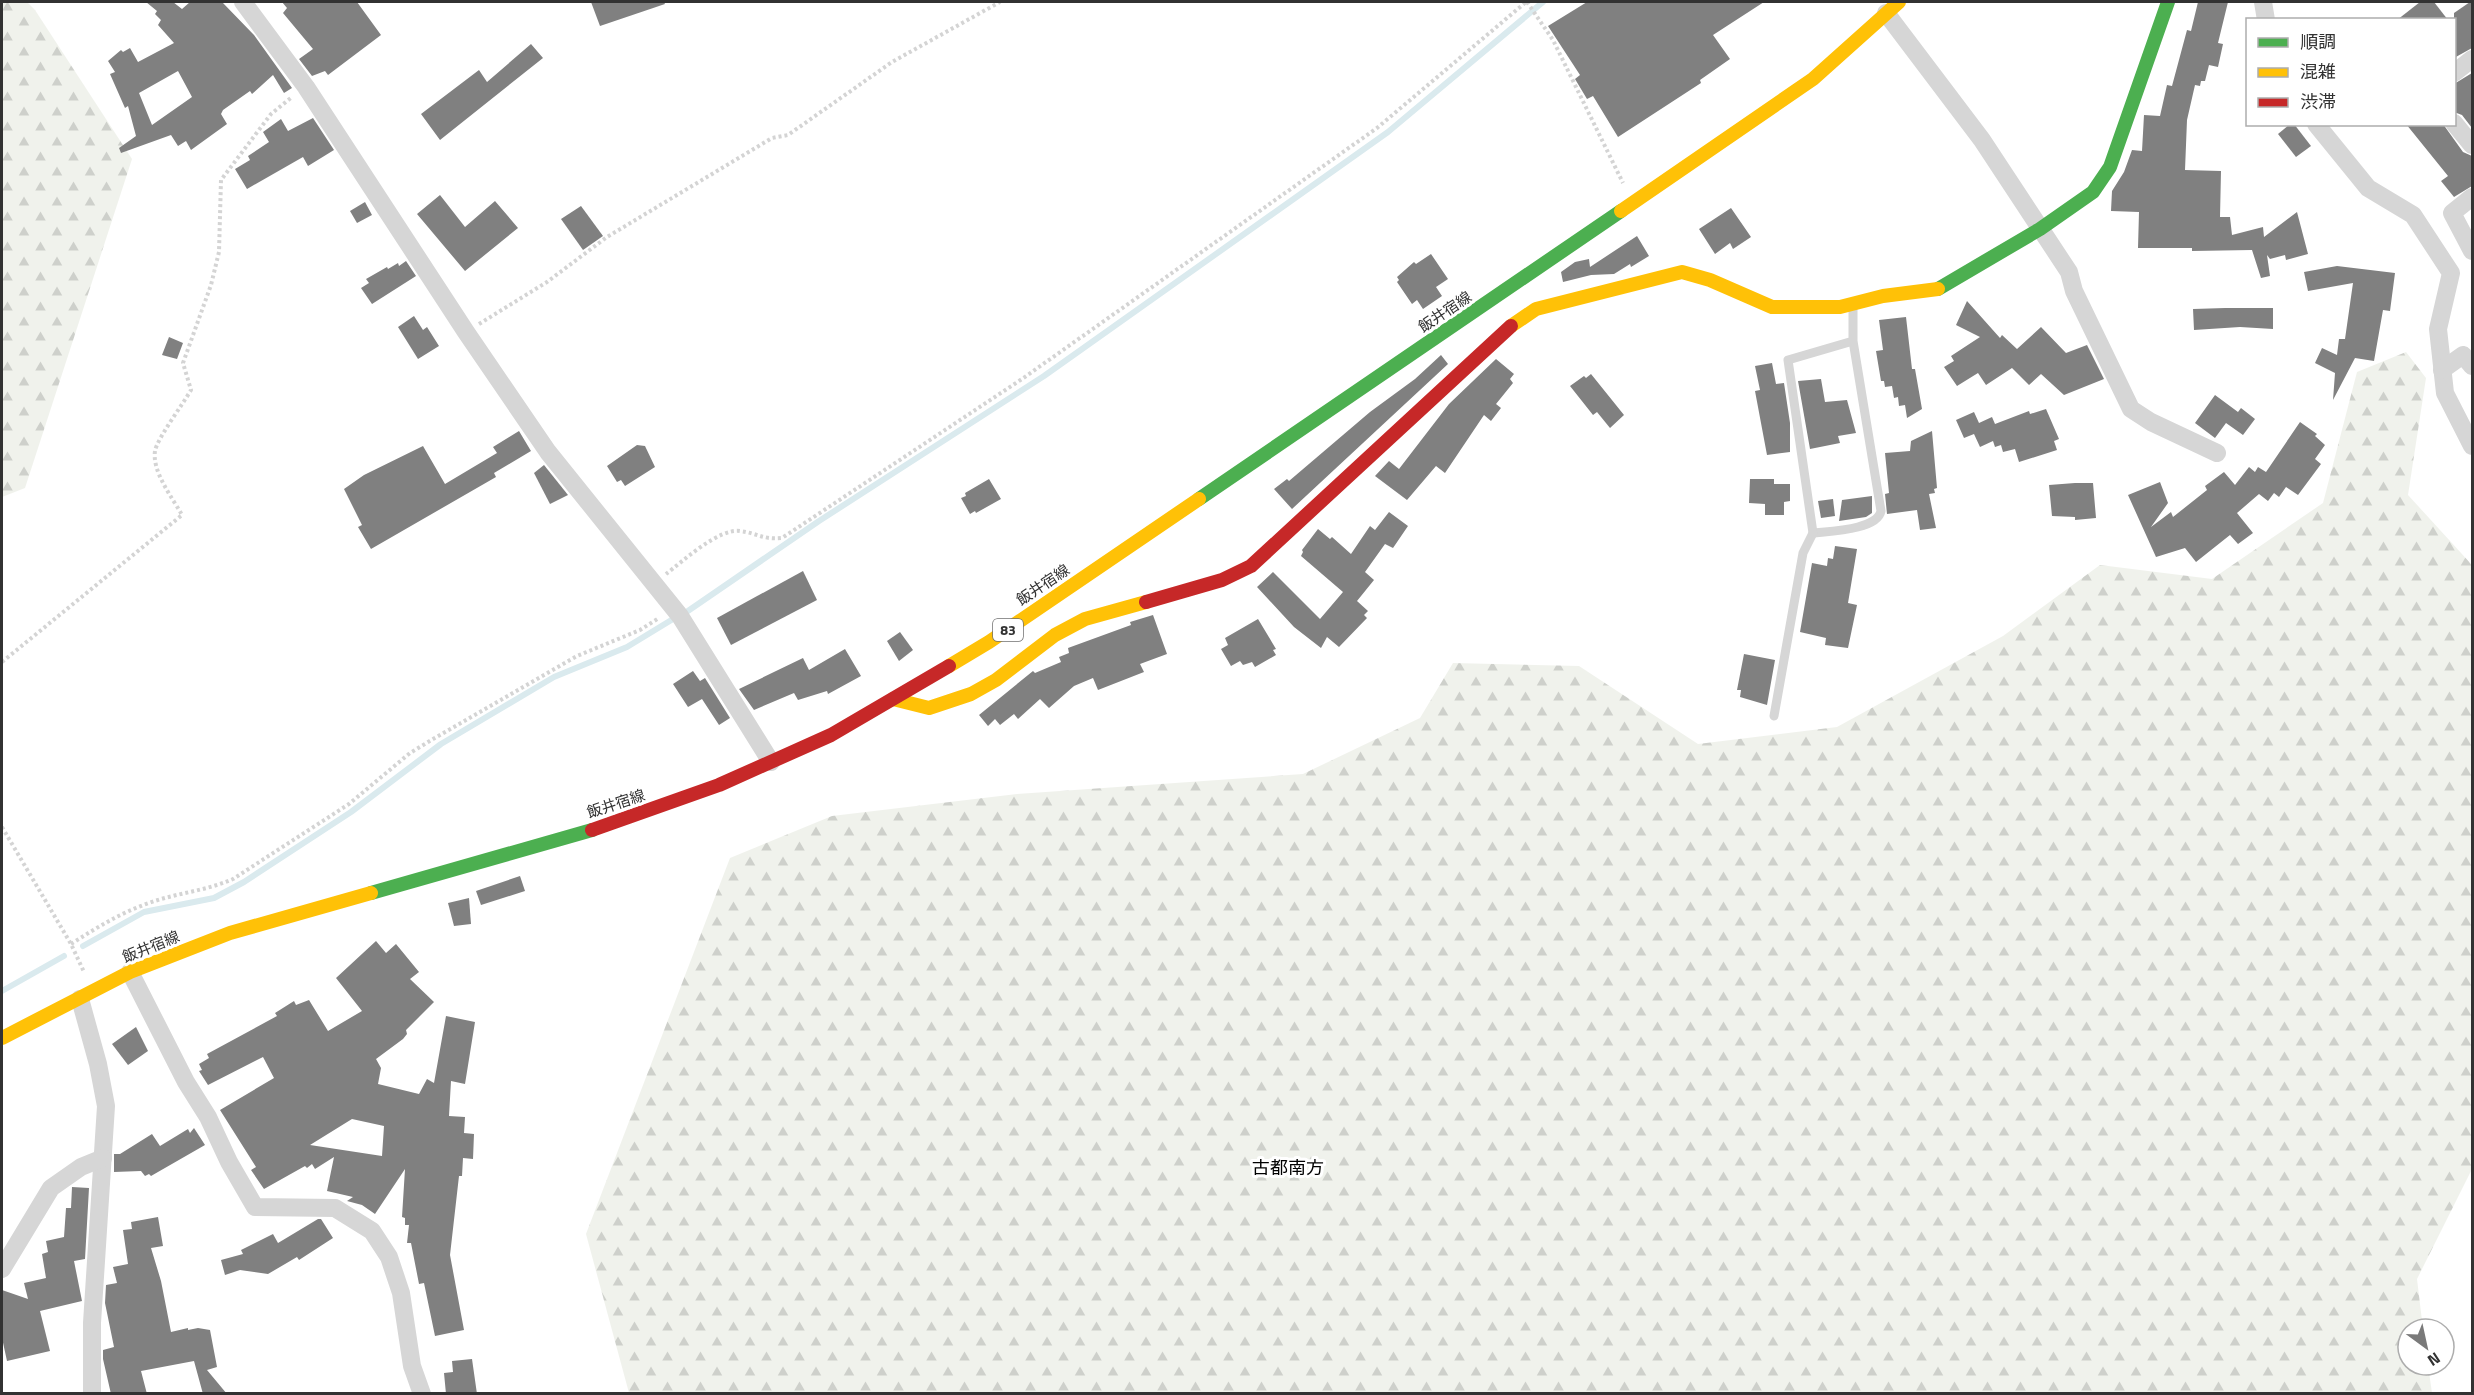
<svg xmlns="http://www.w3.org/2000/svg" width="2474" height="1395" font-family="'Titillium Web','Noto Sans JP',sans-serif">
<defs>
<pattern id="forest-firs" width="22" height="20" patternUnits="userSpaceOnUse" patternTransform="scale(1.5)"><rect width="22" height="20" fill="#f0f2ec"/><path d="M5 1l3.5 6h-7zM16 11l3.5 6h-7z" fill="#ced0cb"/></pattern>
</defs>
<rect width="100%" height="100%" fill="#fff"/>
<g fill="url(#forest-firs)">
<polygon points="2,2 27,2 35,10 132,159 25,488 2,497"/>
<polygon points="2406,352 2426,378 2408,495 2472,565 2472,1169 2417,1279 2423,1329 2408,1329 2408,1365 2428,1365 2432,1393 629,1393 586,1234 730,858 832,816 1017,794 1303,774 1420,718 1453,663 1579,666 1698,744 1837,727 2003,636 2100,565 2212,579 2323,503 2357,372"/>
</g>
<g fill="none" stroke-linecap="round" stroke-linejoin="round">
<g stroke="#daeaee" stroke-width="6">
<polyline points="685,613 819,521 1044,376 1388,132 1543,2"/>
<polyline points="83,946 144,912 214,898 244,882 351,812 441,744 554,677 627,647 673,619"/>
<polyline points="2,991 64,956"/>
</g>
</g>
<g fill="#808080" fill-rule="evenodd">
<path d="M146,2H173L182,9L190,2H222L254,35L292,88L284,93L273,75L252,94L250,91L223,110L221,114L227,124L191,150L186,141L178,146L171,135L121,153L119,148L136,136L128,106L125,108L110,74L115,72L108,61L121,50L123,52L130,48L138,62L174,43L158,25L161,20L155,14L157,11ZM178,71L192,97L152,125L139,93Z"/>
<polygon points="282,2 357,2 381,35 328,75 325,71 312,76 299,59 313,49 283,13 287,8"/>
<polygon points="591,2 664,2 665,4 600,26"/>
<polygon points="1587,2 1764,2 1713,35 1730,59 1700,80 1701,83 1618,137 1593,96 1587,99 1575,79 1580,75 1548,26"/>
<polygon points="2198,2 2228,2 2218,43 2223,44 2218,67 2209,65 2205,81 2201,81 2200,86 2195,85 2187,120 2185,170 2221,171 2220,217 2230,217 2232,235 2263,227 2264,237 2297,212 2308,254 2286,260 2285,255 2270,259 2267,255 2270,276 2261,278 2252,250 2192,251 2192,248 2138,248 2139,212 2111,211 2112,191 2124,172 2132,150 2142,151 2144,115 2160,116 2167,85 2172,86 2187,30 2191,31"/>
<polygon points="2420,2 2434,2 2448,20 2397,20"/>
<polygon points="2470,2 2472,2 2472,48 2454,58 2454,13"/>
<polygon points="531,44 543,58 440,140 421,114 479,70 487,82"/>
<polygon points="2472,73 2472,128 2462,115 2454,112 2454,84"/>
<polygon points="313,118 334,150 308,166 303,157 247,189 235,169 250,160 248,156 269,142 263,132 281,119 288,131"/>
<polygon points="2290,124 2294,124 2311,146 2296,157 2278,134"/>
<polygon points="2406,124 2443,124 2463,152 2472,156 2472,186 2454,197 2441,181 2448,176"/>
<polygon points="440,195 465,227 495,201 518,228 465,271 417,214"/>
<polygon points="365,202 372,215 357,223 350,211"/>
<polygon points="581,206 603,236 583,250 561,219"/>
<polygon points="1731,208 1751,237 1733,249 1730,243 1715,254 1699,229"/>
<polygon points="1637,236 1649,256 1631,267 1630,264 1614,274 1591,275 1563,282 1561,272 1575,262 1589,259 1590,267"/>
<polygon points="1431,254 1448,279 1436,287 1442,296 1423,309 1417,300 1412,304 1397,282 1399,280 1397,277 1414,262 1416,264"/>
<polygon points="406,261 416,276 372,304 361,288 369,283 366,279 387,267 388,269 398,263 399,266"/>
<polygon points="2337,266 2395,273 2390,311 2383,310 2374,361 2355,358 2333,400 2335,373 2315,363 2322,348 2337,355 2339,339 2345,339 2353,283 2308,291 2304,272"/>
<polygon points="1967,301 2000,338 2002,335 2017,349 2041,327 2066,353 2087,345 2104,379 2064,395 2041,374 2029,385 2012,368 1986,385 1978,373 1957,386 1944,367 1954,361 1951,356 1980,337 1956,325"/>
<polygon points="2225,308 2273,308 2273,329 2240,327 2194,330 2193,309"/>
<polygon points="414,316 423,330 427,327 439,346 418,359 398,327"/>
<polygon points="1906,317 1912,369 1915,369 1922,409 1907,418 1905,405 1899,406 1898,397 1894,398 1892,386 1885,387 1884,381 1881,381 1876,351 1883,350 1879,320"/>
<polygon points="169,337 183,343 177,359 162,355"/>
<polygon points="1441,355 1448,364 1292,509 1274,489 1287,479 1289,481 1370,412 1415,379"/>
<polygon points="1496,359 1514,374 1510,379 1513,383 1496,404 1501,408 1491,421 1484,415 1445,473 1436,466 1407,500 1375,476 1389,461 1399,469 1449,404"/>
<polygon points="1772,363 1776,384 1784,383 1790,423 1790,452 1767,455 1755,391 1760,390 1755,366"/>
<polygon points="1591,374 1624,415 1610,428 1597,412 1593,415 1570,386 1584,376 1586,378"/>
<polygon points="1821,379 1825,402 1847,400 1856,433 1838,436 1840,443 1810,449 1798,381"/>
<polygon points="2215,395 2238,412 2241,408 2255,419 2243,435 2226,423 2215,438 2195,423"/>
<polygon points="2046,409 2059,439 2054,441 2057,450 2019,462 2015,449 2003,452 2001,445 1995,447 1993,441 1980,447 1974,434 1964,438 1956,420 1974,412 1979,423 1992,417 1995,424 2029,411 2030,414"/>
<polygon points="2300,422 2317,434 2315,436 2325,445 2315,459 2321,464 2298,495 2286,487 2279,497 2274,493 2268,501 2259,494 2237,513 2253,533 2238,544 2230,535 2196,562 2185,548 2156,557 2128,495 2160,482 2168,503 2151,527 2171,512 2173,517 2207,490 2205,486 2224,472 2235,485 2249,467 2255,472 2258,467 2266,472"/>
<polygon points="519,431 531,451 494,473 496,477 371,549 358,527 362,525 344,489 364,475 423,446 445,484 497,453 493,447"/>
<polygon points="1932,431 1937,488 1934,489 1935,493 1929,494 1936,528 1920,530 1917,510 1887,514 1885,494 1889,493 1885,453 1910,451 1911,441"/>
<polygon points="637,445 645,446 655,467 625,486 621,480 617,482 607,466"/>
<polygon points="544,465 568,495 550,504 534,473"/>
<polygon points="989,479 1001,499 976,513 975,511 970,514 961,498 966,496 965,493"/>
<polygon points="1750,479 1774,479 1774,484 1790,484 1790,501 1784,502 1784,515 1765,515 1765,504 1749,503"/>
<polygon points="2075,483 2093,483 2096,518 2075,520 2075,517 2052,516 2049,485"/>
<polygon points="1872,496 1872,513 1866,517 1839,521 1842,500"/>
<polygon points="1833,499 1835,516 1821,518 1818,501"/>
<polygon points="1389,512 1408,526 1393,548 1385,544 1365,572 1374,580 1357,601 1368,611 1364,615 1367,618 1339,647 1327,637 1321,648 1294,627 1257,587 1273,572 1320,619 1343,592 1301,556 1303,552 1302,550 1318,529 1330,539 1332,537 1351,554 1370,526 1375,530"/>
<polygon points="1835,546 1857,549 1848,603 1857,605 1848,648 1825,645 1826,638 1800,632 1812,563 1827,566 1828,558 1833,559"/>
<polygon points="803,571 817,600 731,645 717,618"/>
<polygon points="1153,615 1167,654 1140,664 1144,672 1098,690 1093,678 1074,686 1049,708 1040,699 1018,719 1014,714 1000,725 995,719 988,726 979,715 1033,671 1035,673 1061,662 1059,657 1069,653 1068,648 1131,625 1130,622"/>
<polygon points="1258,619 1276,649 1273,650 1276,655 1255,667 1252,662 1243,665 1240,661 1231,666 1221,649 1228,645 1225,638"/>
<polygon points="900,632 913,650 899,661 887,641"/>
<polygon points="845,649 861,676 828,694 827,691 798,700 794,693 754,710 739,689 803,658 809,670"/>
<polygon points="1744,654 1775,660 1767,705 1740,697 1741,690 1737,690"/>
<polygon points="693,671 700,681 705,678 730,718 719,725 702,699 688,707 673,684"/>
<polygon points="520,876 525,891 481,905 476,891"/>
<polygon points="469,898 471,924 454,926 448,903"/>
<path d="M376,941L386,953L396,944L419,972L410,979L434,1002L406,1030L407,1034L403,1039L376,1059L381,1068L378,1084L419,1094L427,1079L434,1083L446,1016L475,1022L465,1084L451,1081L449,1116L465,1117L464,1133L474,1134L473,1159L463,1158L462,1176H459L450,1255L464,1330L435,1336L424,1283L419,1284L411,1243H407L409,1225H405V1218L402,1217L405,1169L375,1214L362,1205L347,1201L353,1197L327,1191L334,1157L315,1169L312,1164L307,1168L305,1166L264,1189L251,1170L256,1167L220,1110L274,1078L263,1057L208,1085L199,1071L202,1070L199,1064L209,1058L207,1054L277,1016L275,1013L294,1001L296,1005L309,1000L328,1031L362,1011L336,978ZM352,1119L384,1126L382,1156L310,1145Z"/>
<polygon points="136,1027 148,1051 128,1065 112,1044"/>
<polygon points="194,1128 205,1145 151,1176 149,1174 145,1176 141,1171 114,1172 114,1154 120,1154 152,1134 160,1146 188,1129 190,1133"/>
<polygon points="72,1187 89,1188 85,1259 74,1261 82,1301 40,1311 50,1351 7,1361 2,1338 2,1290 28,1299 24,1283 46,1278 42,1254 48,1252 46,1241 64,1237 66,1208 71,1208"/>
<polygon points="158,1217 163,1246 151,1248 161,1281 171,1332 188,1328 188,1330 198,1328 210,1330 217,1367 207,1370 227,1394 203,1394 194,1361 141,1371 147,1394 111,1394 103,1359 103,1350 114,1347 105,1303 106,1285 117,1283 113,1267 128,1264 123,1230 132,1229 131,1222"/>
<polygon points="318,1219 321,1219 333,1238 299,1260 297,1257 268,1274 240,1270 225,1275 221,1260 243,1254 241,1250 273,1234 278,1243"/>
<polygon points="472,1359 477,1394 446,1394 444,1373 453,1372 452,1361"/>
</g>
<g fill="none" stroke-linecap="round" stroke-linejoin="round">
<g stroke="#d4d4d4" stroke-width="4" stroke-dasharray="3 3" stroke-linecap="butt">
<polyline points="1527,2 1553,40 1623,183"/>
<polyline points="479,324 547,282 607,237 772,138 788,135 892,62 1000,2"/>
<path d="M666,574C683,561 719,528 740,531C757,533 763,540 782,538L1022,379L1377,128L1526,2"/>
<path d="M2,662L182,515C172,497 152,472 155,451C157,439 183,404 191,390L183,363L211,285L219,252L221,180L271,114L292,97"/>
<polyline points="2,827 71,944 84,972"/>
<path d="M71,944C96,928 120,913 149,903C176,893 206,891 233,879L349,804L410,753L433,739L577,656L640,630L659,618"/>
</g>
<g stroke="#d6d6d6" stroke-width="9">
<path d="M1853,341L1788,360L1813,533C1830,531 1877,530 1881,511L1853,341V306"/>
<polyline points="1774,716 1803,553 1813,533"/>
</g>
<g stroke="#d6d6d6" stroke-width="18">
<polyline points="243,2 306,87 466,332 548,452 680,616 771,762"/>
<polyline points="2263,2 2266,20"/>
<polyline points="1886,13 1982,140 2069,272 2074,291 2131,409 2151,422 2217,453"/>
<polyline points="2454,73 2472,59"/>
<polyline points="2454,123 2472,145"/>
<polyline points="2316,124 2368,188 2413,215 2451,273 2438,329 2445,393 2472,446"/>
<polyline points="2472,197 2452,213 2472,251"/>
<polyline points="2442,370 2463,355 2472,366"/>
<polyline points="130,972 186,1082 208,1117 229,1162 255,1207 335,1208 372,1231 389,1257 401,1293 412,1366 422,1394"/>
<polyline points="80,999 98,1064 106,1106 92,1323 92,1394"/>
<polyline points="2,1269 51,1188 81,1167 103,1158"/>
</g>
<g stroke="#4caf50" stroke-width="14">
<polyline points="1938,289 2040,229 2093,192 2110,167 2168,2"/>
<polyline points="1199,499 1621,211"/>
<polyline points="371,893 592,830"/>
</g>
<g stroke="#ffc107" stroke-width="14">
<polyline points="1621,211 1813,79 1899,2"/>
<polyline points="1511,326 1536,309 1682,272 1710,280 1772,307 1840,307 1883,296 1938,289"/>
<polyline points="949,666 989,642 1199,499"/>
<polyline points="893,699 929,708 971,694 996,680 1055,635 1085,619 1146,602"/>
<polyline points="2,1038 130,972 230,933 371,893"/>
</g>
<g stroke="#c62828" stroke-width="14">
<polyline points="1146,602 1222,580 1251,566 1511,326"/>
<polyline points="592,830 719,785 831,735 949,666"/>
</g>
</g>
<g text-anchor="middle" stroke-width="6" stroke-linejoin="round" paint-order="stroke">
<rect fill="#fff" stroke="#707070" stroke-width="1.5" x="993" y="619" width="30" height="22" rx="4.5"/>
<g font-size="14" font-weight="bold" fill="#323232">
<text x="1008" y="635">83</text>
</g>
<g font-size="15" fill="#323232" stroke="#fff">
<text transform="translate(1445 312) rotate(-34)" y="5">飯井宿線</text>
<text transform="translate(1043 585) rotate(-34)" y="5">飯井宿線</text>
<text transform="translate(616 804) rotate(-18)" y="5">飯井宿線</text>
<text transform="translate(151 947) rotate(-22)" y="5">飯井宿線</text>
</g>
<g font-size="18" fill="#000" stroke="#fff">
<text x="1288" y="1174">古都南方</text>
</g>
</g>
<rect width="2474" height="1395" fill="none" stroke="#323232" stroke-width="6"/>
<rect x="2246" y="18" width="210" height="108" fill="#ffffff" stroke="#adadad" stroke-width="1.5"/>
<rect x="2258" y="38" width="30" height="9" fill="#4caf50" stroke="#adadad" stroke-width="1.5"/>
<text x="2300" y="48" font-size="18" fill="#323232">順調</text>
<rect x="2258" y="68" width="30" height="9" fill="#ffc107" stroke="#adadad" stroke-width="1.5"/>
<text x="2300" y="78" font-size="18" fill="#323232">混雑</text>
<rect x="2258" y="98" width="30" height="9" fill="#c62828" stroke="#adadad" stroke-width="1.5"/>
<text x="2300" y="108" font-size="18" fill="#323232">渋滞</text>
<g transform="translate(2426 1347) rotate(147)"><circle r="28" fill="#ffffff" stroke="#adadad" stroke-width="1.5"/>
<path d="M0-4.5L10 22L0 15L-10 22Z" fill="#7a7a7a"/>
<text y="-9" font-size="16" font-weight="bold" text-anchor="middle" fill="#323232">N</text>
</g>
</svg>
